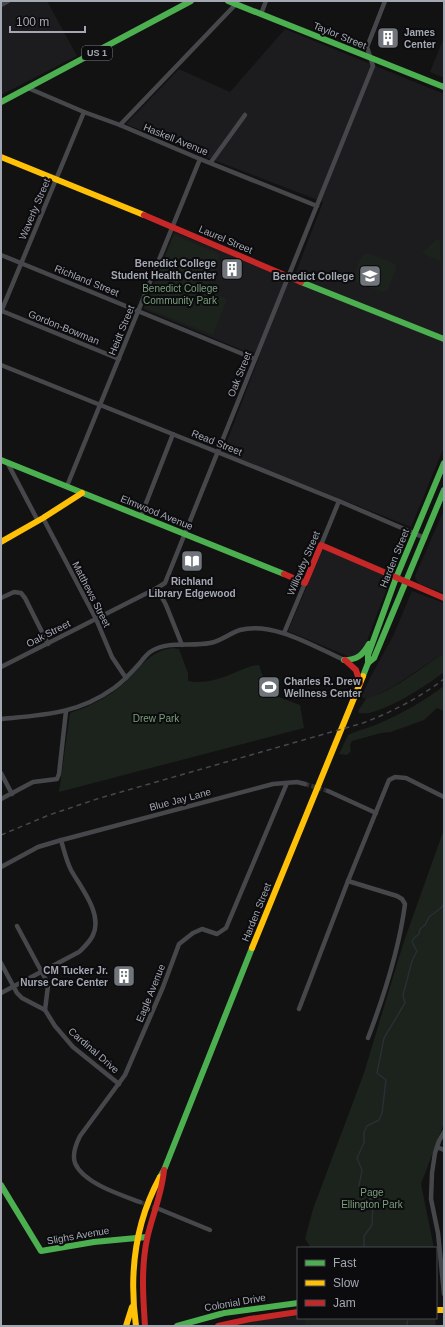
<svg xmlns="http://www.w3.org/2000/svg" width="445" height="1327" font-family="Helvetica,sans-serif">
<rect width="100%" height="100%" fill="#121212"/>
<g fill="#1c1c1e">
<polygon points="1,1 47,1 77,56 1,95"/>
<polygon points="285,29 444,94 444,447 411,527 223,452 259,357 143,309 174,232 293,280 323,202 206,157 126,124 179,69 230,92"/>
<polygon points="444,37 444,78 430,72"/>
<polygon points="444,510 444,593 419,584 416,580 415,576"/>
<polygon points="325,544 393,572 362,654 352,658 288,631"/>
<polygon points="412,591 444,603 444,653 394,686 374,697 366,699 361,697 370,678 393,636"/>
<polygon points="298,1316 298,1318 305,1318 305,1326 234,1326 254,1321"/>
</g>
<g fill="#1c221c">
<polygon points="174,235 220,254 206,290 227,299 213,335 145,308"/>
<polygon points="438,238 440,241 441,262 422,253"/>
<path d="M365,254H371L395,264L396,270L387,291C382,293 377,290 372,288C358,284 351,284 357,268C359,262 360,258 365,254Z"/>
<path d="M173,648L179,649L188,673V681C204,684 221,679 236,672C244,669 251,665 259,665L267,689L273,695L300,705L304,728L59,792L70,713C88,707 107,698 122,685C140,670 147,651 173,648Z"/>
<path d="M444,653V672C429,684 378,718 359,713L358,711L366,699C393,691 420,669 444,653Z"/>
<path d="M444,686V711L437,708L424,720L391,732L381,733L352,741L350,745L351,751L347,755L339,754L348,735C358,730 368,728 378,724C401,714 424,701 444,686Z"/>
<polygon points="443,832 444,833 444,1123 421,1184 434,1248 311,1248 305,1239 313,1209 364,1073 403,944"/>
<polygon points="305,1318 424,1318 435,1319 436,1326 305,1326"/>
</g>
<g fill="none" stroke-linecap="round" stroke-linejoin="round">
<g stroke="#282f35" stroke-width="1.5">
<polyline points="364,1248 364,1236 372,1225 373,1203 368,1195 361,1190 359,1186 362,1170 357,1158 364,1143 364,1132 367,1126 379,1120 382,1113 386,1080 377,1073 384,1038 405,1003 403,995 412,961 417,951 412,942 414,938 419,934 420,929 425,925 429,917 441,908 444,904"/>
<polyline points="407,1326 408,1318"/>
</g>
<g stroke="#2f3032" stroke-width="4.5" stroke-dasharray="4.5 2" stroke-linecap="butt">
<polyline points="305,784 328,791"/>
<polyline points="140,1202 157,1209"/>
</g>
<g stroke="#46474b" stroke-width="4.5">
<polyline points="1,5 8,1"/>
<polyline points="261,14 266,1"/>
<polyline points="28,88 84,112 120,125 200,159 317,206"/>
<polyline points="120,125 236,4"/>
<polyline points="211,162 245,115"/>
<polyline points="1,255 255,359"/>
<polyline points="2,311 119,359"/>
<polyline points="1,312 84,112"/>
<polyline points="1,365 339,501 425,538"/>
<polyline points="7,462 38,521"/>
<polyline points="67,486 200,159"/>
<polyline points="141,516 173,434"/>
<polyline points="43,518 96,619 112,657 126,678"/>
<polyline points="321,545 339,501"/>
<polyline points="157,588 166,605 182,645"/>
<polyline points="1,598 14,592 21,593 25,598 48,644"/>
<polyline points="284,633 305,583"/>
<polyline points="1,667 157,588 165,583 373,66 367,47 385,1"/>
<path d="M1,719C43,715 78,714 114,688C124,681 132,672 140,663C143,659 146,655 150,652C168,640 190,647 210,643C221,641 230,633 240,630C273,621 315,647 344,660"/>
<polyline points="1,773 12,794"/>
<polyline points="328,791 376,813"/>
<polyline points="1,799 33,782 57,779 59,774 66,711"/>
<polyline points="1,867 38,847 58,841 273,784 297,782 305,784"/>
<path d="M348,881L397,896L402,899L405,904C399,950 384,996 368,1038"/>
<polyline points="17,926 46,980 48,986 45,1010"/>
<polyline points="1,963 17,993 22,998 45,1010 55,1026 73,1047 119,1084"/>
<path d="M1,993L79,952C84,947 90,942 93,935C103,914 81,888 71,870C66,860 64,850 61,840"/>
<polyline points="299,1009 348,881 389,780 395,777 406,778 444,797"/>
<polyline points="444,1132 439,1141 435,1153 432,1173 431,1199 438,1233 444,1294"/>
<polyline points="437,1147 444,1150"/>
<path d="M140,1202C121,1195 83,1183 75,1163C72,1155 76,1144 80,1136L125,1075L163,987L179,944L193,933L202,929L217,934L226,928L287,783"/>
<polyline points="159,1209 210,1230"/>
</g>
<g stroke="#4caf50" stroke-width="6">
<polyline points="228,1 444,87"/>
<polyline points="1,102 191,1"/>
<polyline points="301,282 444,339"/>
<polyline points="1,460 284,574"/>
<path d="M344,660C357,660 363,655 369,644"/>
<polyline points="368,663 368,655 396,578 444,463"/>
<polyline points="363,676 368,663 374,658 444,490"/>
<polyline points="160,1177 164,1170 252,948"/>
<polyline points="1,1185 41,1251 94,1242 147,1237"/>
<polyline points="177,1326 224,1313 298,1303"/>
</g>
<g stroke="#ffc107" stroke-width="6">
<polyline points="1,157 144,215"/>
<polyline points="1,542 43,518 82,493"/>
<polyline points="252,948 363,676"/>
<polyline points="436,1310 444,1310"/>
<polyline points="126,1326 132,1307"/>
<path d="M136,1326C129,1275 135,1223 160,1177"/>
</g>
<g stroke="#c62828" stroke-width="6">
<polyline points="144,215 301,282"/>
<polyline points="284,574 305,583 321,545 444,598"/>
<polyline points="345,660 356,670 360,683"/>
<path d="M145,1326C143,1297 141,1268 147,1239C152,1216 162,1194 164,1170"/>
<polyline points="218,1326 250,1319 298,1312"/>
</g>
<path stroke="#47484b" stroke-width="1.5" stroke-dasharray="5 4" stroke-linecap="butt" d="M1,835L49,815L100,798L363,723C392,712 419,698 444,679"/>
</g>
<defs>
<g id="building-square" transform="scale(1.15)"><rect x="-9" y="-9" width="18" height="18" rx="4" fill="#70747b" stroke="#0c0c0e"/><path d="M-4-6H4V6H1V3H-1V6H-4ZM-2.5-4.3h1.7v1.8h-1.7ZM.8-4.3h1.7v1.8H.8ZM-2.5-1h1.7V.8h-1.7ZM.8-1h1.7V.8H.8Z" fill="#fff"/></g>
<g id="university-square" transform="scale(1.15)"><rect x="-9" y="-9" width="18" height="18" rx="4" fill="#70747b" stroke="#0c0c0e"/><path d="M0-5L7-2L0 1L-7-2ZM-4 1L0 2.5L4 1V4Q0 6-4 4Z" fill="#fff"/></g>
<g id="library-square" transform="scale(1.15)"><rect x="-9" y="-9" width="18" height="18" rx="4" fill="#70747b" stroke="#0c0c0e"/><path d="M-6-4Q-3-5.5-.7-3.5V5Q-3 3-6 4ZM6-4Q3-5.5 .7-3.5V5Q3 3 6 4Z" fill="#fff"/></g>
<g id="stadium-square" transform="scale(1.15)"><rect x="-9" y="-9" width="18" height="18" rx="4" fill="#70747b" stroke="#0c0c0e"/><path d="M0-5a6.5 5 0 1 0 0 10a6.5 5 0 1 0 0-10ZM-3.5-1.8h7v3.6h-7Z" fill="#fff"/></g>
</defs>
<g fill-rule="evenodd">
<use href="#building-square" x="388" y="38"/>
<use href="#building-square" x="232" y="269"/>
<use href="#university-square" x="370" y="276"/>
<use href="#library-square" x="192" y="561"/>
<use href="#stadium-square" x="269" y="687"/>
<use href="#building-square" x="124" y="976"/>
</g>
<g text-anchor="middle" stroke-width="4" stroke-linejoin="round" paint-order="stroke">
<rect fill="#0c0c0e" stroke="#767982" stroke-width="1" x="82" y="46" width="30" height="14" rx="3"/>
<g font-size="9" font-weight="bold" fill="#a3a8b3">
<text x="97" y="56">US 1</text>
</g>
<g font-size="10" font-weight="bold" fill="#a3a8b3" stroke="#0c0c0e" text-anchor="end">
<text x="404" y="36" text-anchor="start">James<tspan x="404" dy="12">Center</tspan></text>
<text x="216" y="267">Benedict College<tspan x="216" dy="12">Student Health Center</tspan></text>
<text x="354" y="280">Benedict College</text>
<text x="192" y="585" text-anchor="middle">Richland<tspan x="192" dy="12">Library Edgewood</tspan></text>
<text x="284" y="685" text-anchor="start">Charles R. Drew<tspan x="284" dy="12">Wellness Center</tspan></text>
<text x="108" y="974">CM Tucker Jr.<tspan x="108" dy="12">Nurse Care Center</tspan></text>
</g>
<g font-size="10" fill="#a3a8b3" stroke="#0c0c0e">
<text transform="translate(340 35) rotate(22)" y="4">Taylor Street</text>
<text transform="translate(176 139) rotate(22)" y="4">Haskell Avenue</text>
<text transform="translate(34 209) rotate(-67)" y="4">Waverly Street</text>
<text transform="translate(226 239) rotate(23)" y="4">Laurel Street</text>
<text transform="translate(87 280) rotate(22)" y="4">Richland Street</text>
<text transform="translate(64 327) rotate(22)" y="4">Gordon-Bowman</text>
<text transform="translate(121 330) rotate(-68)" y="4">Heidt Street</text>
<text transform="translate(239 374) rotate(-68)" y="4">Oak Street</text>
<text transform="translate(217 442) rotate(22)" y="4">Read Street</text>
<text transform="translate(157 512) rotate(22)" y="4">Elmwood Avenue</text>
<text transform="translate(394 558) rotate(-68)" y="4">Harden Street</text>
<text transform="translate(303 563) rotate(-67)" y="4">Willowby Street</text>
<text transform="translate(92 594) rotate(63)" y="4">Matthews Street</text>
<text transform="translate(48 633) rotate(-27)" y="4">Oak Street</text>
<text transform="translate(180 799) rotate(-15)" y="4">Blue Jay Lane</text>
<text transform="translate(256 912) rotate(-68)" y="4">Harden Street</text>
<text transform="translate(150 993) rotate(-68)" y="4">Eagle Avenue</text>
<text transform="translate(94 1050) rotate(41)" y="4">Cardinal Drive</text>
<text transform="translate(78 1235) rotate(-10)" y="4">Slighs Avenue</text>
<text transform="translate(235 1302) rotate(-10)" y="4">Colonial Drive</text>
</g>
<g font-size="10" fill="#7a9e7c" stroke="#0c0c0e">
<text x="180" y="292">Benedict College<tspan x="180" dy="12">Community Park</tspan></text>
<text x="156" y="722">Drew Park</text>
<text x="372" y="1196">Page<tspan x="372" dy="12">Ellington Park</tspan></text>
</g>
</g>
<rect width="445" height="1327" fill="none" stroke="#a3a8b3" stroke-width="4"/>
<rect x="297" y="1247" width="140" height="72" fill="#0c0c0e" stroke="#484a50"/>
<rect x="305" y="1260" width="20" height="6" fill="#4caf50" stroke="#484a50"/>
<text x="333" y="1267" font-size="12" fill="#a3a8b3">Fast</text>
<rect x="305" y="1280" width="20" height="6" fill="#ffc107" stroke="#484a50"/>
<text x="333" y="1287" font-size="12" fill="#a3a8b3">Slow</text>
<rect x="305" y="1300" width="20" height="6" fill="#c62828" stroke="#484a50"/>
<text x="333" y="1307" font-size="12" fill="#a3a8b3">Jam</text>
<path d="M10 26v6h75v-6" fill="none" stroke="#a3a8b3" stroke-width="2"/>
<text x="16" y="26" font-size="12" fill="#a3a8b3" stroke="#0c0c0e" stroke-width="3" paint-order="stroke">100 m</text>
</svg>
